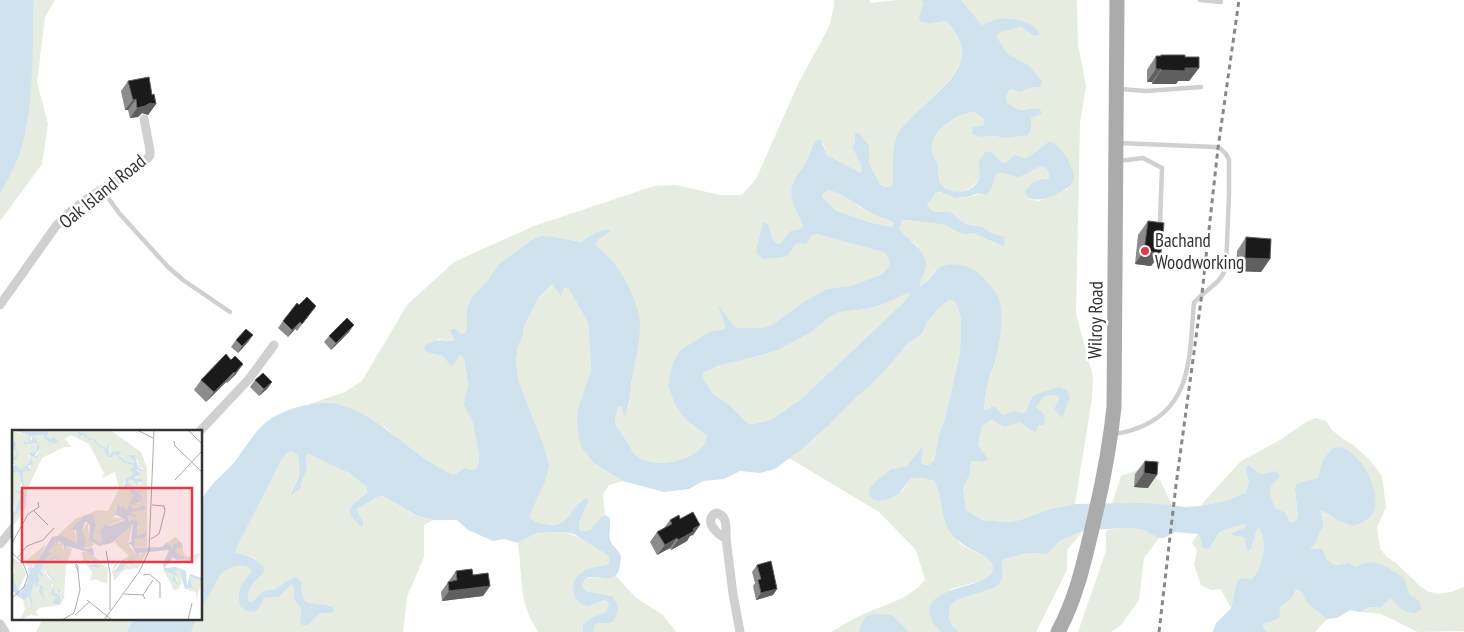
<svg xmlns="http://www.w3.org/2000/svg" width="1464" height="632" font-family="'PT Sans Narrow',sans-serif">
<rect width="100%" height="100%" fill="#fff"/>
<g fill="#e6ecdf">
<polygon points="34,0 55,0 45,17 37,82 48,124 42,164 0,221 0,194 16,162 26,129 31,83"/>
<path d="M834,0H869L871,3L896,0H921L925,4L919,16L928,24L946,21C988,64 935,90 908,121C905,125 901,129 899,133C892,149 893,166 893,182L891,187H885L880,184L869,163V146L855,133V141L852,147L862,168L861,173L827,155L823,143L811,148L804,167L793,182L795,207L803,226L800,229L790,231L781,243L778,244L773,240L768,224L763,222L756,250L788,255L797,243L816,234L883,252C892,260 891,266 882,274L851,286L826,289L802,303L773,324L761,328H736L719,307L724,322L725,329L709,332L676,356L671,368L668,385L685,419L707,436C706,439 706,442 704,444C693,461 654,470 637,456C632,452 628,443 624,437C615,424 612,422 619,406L622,405L629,407L632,379L609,256L595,245L599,239L610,232L600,231L581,242L554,237L499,264L487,281L472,297L467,308V328L465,334L461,335L450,331L454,339L453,341L438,339L426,352L443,356L454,364L460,355L464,358L468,384L465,405L473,423L479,456L478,465L474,470L464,468L454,475L439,468L401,441L384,427L309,404L345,392L362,381L407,305L454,262L534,226L654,186L676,185L720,195H742L756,179L799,82L829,27L834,6Z"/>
<path d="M961,0H1077L1078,45L1086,86L1080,123L1076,314L1093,377L1092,398L1075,504L1050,509L1020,520L1007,522L983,520L966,510L963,488L970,474L971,462L973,461L984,462L978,445L982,426L991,420L1005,427L1036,408L1041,399L1047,395L1059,396V400L1067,390L1030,400L1028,411L1025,413L1014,411L1003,415L984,410L988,382L994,366L935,270L923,285L920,286L919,281L926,270L918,246L904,236L899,229L902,221L906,220L946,225L954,230L973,233L1003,247V237L990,232L983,227L966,224L950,212H936L931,210L927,205L936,192C943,192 948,196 955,197C967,200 979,193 990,190C996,168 998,170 1018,178L1039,167L1043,166L1050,171L1049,179L1029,199L1038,201L1068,189L1049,141L1033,154L1024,158L1006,163L1002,162L992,152L979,161C980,166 981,172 980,176C975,190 953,199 942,185C939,181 939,172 938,167C937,162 933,157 932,152C929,138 944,125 955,119C969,110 971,109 984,120L981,137L995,136L1004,138L1031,130V118L1039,108L1020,110L1007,103L1006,96L1010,89L1021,92L1029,88L1040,87L1029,65L1008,54L996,36L1001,32L1021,27L1034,36L1039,32L996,19L982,25Z"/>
<path d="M829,190C837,192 845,194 851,200C854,202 857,206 861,208C871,214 885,215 894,224L891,227L868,222L835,210L822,196V193Z"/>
<path d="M552,284L561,295L564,287L568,288L588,322L591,370L579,405L595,464L608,473L623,481L609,485L603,494L605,515L600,518L590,530L580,531L579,523L588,503L580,501C576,507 573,514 568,519C559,527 538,526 530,519L542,441L519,382L516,362L518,346L523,336L524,326L539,297Z"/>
<polygon points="908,293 910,295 904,302 801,399 771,420 753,424 747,423 730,405 713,394 704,380 703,374 704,372 720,365 747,359 776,351 810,333 830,317 840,312 867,309 886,303"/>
<path d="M949,300L954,301L958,307L961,319L960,353L944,422L939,434L934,461L930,465L922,464L920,461L923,450L921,449L907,466L892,469L902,492L911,478H922L934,481L938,488L943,513L960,544L989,559L994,566L993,572L990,577L984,580L951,589L930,618L941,632H909L892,615L859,628L858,632H831C842,626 854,618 866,613C887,604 909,599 925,580L916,550L879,512L789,458L806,446L816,436L828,426L858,396L875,381L897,357L907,344L922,334L927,322L940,307Z"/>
<polygon points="1316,418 1326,421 1332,430 1343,439 1353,445 1369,459 1382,476 1386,507 1377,527 1380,549 1387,557 1396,563 1420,586 1429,592 1439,594 1451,592 1464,587 1464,631 1418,632 1381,614 1360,612 1370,607 1380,608 1391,597 1410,595 1404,578 1357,567 1349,563 1335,565 1309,549 1317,541 1320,532 1324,526 1321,513 1321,510 1338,520 1353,454 1340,447 1332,448 1322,461 1318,478 1295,490 1298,517 1296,520 1293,522 1289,521 1286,513 1275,508 1270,494 1271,486 1279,478 1275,471 1261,474 1248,465 1245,469 1249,482 1245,493 1226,501 1200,506 1241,461 1280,440 1306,422"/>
<path d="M292,450L298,456C300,472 299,478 291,492L301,488L302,480L307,470L306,457L308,454L349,473L367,487L368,493L352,505L357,512V509L377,497L383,496L414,515L433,520L424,525V557L407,597L403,632H191L197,618H201V610L221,574C228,567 244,562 252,569L251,573L243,581L240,606L264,598L279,597L292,584L294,586V599L301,609L300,620L308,625L320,613H331L330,605C321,605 304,606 302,594C301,591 302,585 302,582L290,579L275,589L263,591L253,601L249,602C245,591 255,580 263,574L255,558L235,554L239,543L282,459L287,453Z"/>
<polygon points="1141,469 1160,480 1172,505 1112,504 1121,476"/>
<path d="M1244,524L1246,525L1245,528L1232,534L1234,536L1244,537L1246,548L1252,547L1257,529L1259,528C1266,537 1264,559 1260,569C1258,573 1254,576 1252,579L1241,578L1237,580L1231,608L1221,589L1211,590L1201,585L1194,565L1197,550L1192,543L1198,534L1212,546C1221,527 1225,529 1244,524Z"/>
<polygon points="1120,528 1141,529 1159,538 1144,558 1139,600 1121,625 1111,632 1078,632 1106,551 1106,530"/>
<path d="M1083,531L1067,550V570L1036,632H959C949,623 948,620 950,606L959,599L991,589L999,585L1003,577L1002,562L1004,559L1028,553L1047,554L1061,540Z"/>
<path d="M561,532C578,535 596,545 609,557V564L586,569L577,576L591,606L604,600L608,602L609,605L606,612L590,618L583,625V632H538L529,616L523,596L518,543L537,533Z"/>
<path d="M616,576L636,598L663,615L676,632H593L595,625L598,623H610L612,596L586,591L582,586L583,581C593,573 605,581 616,576Z"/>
<polygon points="1296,589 1302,592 1308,604 1327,619 1315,632 1267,632 1263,627 1263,624 1292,598"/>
<polygon points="43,618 134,618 127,632 36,632"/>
</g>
<g fill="#cfe2ee" fill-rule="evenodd">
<path d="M0,0H34C32,49 35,119 16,163C11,174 5,184 0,194Z"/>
<path d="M921,0H961L982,25C987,23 992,20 997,19C1011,18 1034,20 1040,35L1034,36L1021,27L1001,32L996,36L1008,54L1029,65L1042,82L1040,87L1029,88L1021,92L1010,89L1006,96L1007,103L1020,110L1039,108L1042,113L1031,118V130L1028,135L1004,138L995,136L981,137L973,134L972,127L983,126L984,120C973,110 972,110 958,117C946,123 929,136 932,152C933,157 937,161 938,166C939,172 938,180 942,185C949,195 969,193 976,184C983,175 978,171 979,162C980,159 983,155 985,152H992L1002,162L1006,163L1015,155L1024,158L1033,154L1049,141C1056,143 1065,153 1068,160C1071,166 1076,175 1073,182C1069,191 1028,211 1025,191C1031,182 1039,179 1049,179V171L1043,166L1039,167L1018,178C987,165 1000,178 987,195L979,193L967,197L956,198L940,192H936L927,205L931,210L936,212H950L966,224L983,227L990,232L1004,237V247L973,233L965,234L954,230L946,225L906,220L902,221L899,229C909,242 926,248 926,267C926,274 919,278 920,286C931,282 932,268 946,265C960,262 974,267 984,278C987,283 993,288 996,293C1007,313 999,344 994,365C992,371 989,377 988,383C986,392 985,401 984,410H987L994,406L1003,415L1014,411L1025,413C1029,409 1028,402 1032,398C1037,392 1051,390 1059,387L1067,390L1070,397L1062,418L1054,409L1059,400L1058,396C1045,395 1043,395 1036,408L1044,414L1045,422L1043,425H1038L1036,433L1020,422L1005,427L991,420L982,426L978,445L988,459L984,462L973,461L971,462L970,474L963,488L966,510L983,520L1007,522L1020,520L1050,509L1075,504L1142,503L1172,505L1184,507L1200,506L1226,501L1245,493L1249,482L1245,469L1248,465L1261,474L1275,471L1279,473V478L1271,486L1270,494L1275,508L1286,513L1289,521L1293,522L1296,520L1298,517L1295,490L1296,484L1318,478L1322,461L1332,448C1334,448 1339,447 1340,447C1362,452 1384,495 1372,514C1367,522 1360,523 1352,526L1338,520L1321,510V513L1324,526L1320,532L1317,541L1310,549H1322L1327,560L1335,565L1349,563L1357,567C1360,566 1362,564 1365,563C1377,559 1394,571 1404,578L1410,595L1420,602L1421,609L1416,613C1402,612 1400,608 1391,598L1380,608L1370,607L1360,612L1350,610L1337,618L1327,619L1308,604L1302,592L1296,589L1292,598L1280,608L1279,618L1263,624V627L1267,632H1213L1216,623L1231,608L1237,580L1241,578L1252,579C1254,576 1258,573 1259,569C1264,558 1266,538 1259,528L1257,529L1252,547L1249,551L1246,548L1244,537L1234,536L1231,534L1244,528L1246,525L1244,524C1235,527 1222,528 1217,536C1213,542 1213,546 1207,549L1202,547L1201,538L1198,534L1175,532L1164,538H1159L1141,529L1120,528L1083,531L1061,540L1047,554L1028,553L1004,559L1002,562L1003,577L999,585L991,589L959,599L950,606C948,620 949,623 959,632H941C937,627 931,622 930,616C922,583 995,590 993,567C992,555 966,550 958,540C955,538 952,535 950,532C940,517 943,496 934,481L922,478H911C901,493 893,502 874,500L869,495L870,488L876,481L892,469L907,466L921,448L923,450L921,461L922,464L929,465L934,461L939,434L944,422L960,353L961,319L958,307L954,301L949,300L940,307L927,322L922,334L907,344L897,357L875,381L858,396L828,426L816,436L806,446L775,469L760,473L740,471L724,479L703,481L689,489L664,492L623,481L609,473L595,464L582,448L579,439L577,418L579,405L591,370L588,322L568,288H564L561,296L552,284L539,297L524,326L523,336L518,346L516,362L519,382L542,441L549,465L545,481L531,512L530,518C534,522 539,523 544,524C572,529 568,507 586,498L588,500V503L579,523L580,531L590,530L600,518L605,515L609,517C612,525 608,533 610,540C612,546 620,551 621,557C621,560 620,562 620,565C617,593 586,564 582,586L586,591L612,596C620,606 620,613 611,623H598L595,625L593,632H583V625L590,618L606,612L609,605L608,602L604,600L590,606L582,605L574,596L573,584L577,576L586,569L609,564V557L603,552L574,534L561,532L537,533L518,543L504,539L493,541L468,530L457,520H433L415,515L383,496L377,497L357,509V512L363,521V526L361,527L351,516L349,510L352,505L367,493V487L349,473L308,454L306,457L307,470L302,480L301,488L291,495C292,489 296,484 298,478C300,470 299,463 298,456L292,451L287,453L282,459L239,543L235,553C247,556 257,557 264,568L263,574C255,580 245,591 249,602L253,601L263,591L275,589L290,579L296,577L302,582C302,585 301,590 302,594C304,608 324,602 333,607L334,611L331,613H320L308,625H302L300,621L301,609L294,599V587L292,584L279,597L264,598L257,611L248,612L240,606C237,591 240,583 251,573V569C244,562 228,567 221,574L201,610C201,584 201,559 201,533C201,524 199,512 201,503C205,489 222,475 232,465C243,452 253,433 265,423C281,409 317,400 337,404C381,415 412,457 454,475L464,468L474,470L478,465L479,456L473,423L464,405L468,384L464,358L460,355L454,364L451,366L443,356L426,352L424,346C433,339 442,340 453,341L454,339L450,331L452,329H456L461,334H465L467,328V308L472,297L487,281L499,264L535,238L543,236L554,237L581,242C590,236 599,229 610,230V232L599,239L595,245C599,248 604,251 607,255C622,269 639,304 640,324C640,343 635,360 632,378C630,392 631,404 624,416L622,406H619C612,422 615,424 624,437C628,443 632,452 637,456C654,470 693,461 704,444C706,442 706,439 707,436L685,419L675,404L668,385L671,368L676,356L681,350L709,332L725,329L724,322L718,305L736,328H761L773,324L802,303L826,289L851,286L882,274C891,266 892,260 883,252L816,234L811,236L806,244L797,243L788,255L782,257L763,259L757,254L756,250L763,222L768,224L773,240L778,244L781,243L790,231L800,229L803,226C798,213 786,195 794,181C796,176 800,172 803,168C809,157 809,150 817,140H821L827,155L861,173L862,168L852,147L855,141V133H859L869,146V163L880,184L885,187H891L893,182C893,166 891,147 899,132C901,128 906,124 909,120C936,90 988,64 946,21L928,24L920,21L919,16L924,4ZM829,190C847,194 858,208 876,215C882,218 889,218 894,224L891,227L868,222L835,210L822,196V194ZM908,293L910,295L904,302L801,399L771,420L753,424L747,423L730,405L713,394L704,380L703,374L704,372L720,365L747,359L776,351L810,333L830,317L840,312L867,309L886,303Z"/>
<polygon points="872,614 892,615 909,632 858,632 865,617"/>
<polygon points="134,618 197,618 191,632 127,632"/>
</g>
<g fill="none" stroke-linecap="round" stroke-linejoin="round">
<g stroke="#d0d0d0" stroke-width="4.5">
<polyline points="1200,0 1221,2"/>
<polyline points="1120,89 1146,91 1201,87"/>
<polyline points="1119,161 1143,158 1162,168 1160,223"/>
<polyline points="102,189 119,213 168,267 183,280 230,312"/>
<path d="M1113,434C1120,433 1128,432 1135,429C1194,409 1189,354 1194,303C1205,289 1220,285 1226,268L1229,194V160L1226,154L1221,149L1215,147L1119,143"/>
</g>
<g stroke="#d0d0d0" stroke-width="9">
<polyline points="0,305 56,226 70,212 85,200 125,175 147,159 150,155 150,150 144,119"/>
<polyline points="200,431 249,379 274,345"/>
<path d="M716,513C728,515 726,528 726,538C716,534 703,520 716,513Z"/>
<polyline points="726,538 733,594 740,632"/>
<polyline points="0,544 14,527"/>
<polyline points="0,624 5,632"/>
</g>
<path stroke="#ababab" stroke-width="15" d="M1058,632C1077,597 1085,558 1094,520C1103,482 1110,445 1114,407L1117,0"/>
<polyline stroke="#888" stroke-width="3" stroke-dasharray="5 4" stroke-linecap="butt" points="1159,632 1176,485 1202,293 1218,148 1239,0"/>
</g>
<g fill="#8c8c8c">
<polygon points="1161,55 1185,57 1199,68 1189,81 1178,81 1176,84 1152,84 1152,82 1147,82 1147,70 1156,56 1160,56"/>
<polygon points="128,81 152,95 156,104 148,115 142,113 138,117 130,118 128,110 125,110 121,91"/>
<polygon points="1148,221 1161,253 1151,266 1135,264 1138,235"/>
<polygon points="1246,237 1270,259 1261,272 1236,271 1237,251"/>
<polygon points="299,305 316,306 297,331 295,329 288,337 278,328 283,321"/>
<polygon points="349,332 331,350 324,342 329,336"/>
<polygon points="253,335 248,342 238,353 231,347 236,340"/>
<polygon points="226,354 236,374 227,383 226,382 206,402 194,390 201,380"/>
<polygon points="255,380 272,382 267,389 259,396 250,387"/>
<polygon points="1145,461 1148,488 1134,487 1135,474"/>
<polygon points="680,519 700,525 693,535 690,536 687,541 671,550 670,548 657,555 650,542 657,532 664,528 670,520"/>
<polygon points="757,565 777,589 773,595 756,600 753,586 755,583 752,572"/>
<polygon points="456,571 473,575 490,586 483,596 442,601 441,592"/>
</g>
<g fill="#5f5f5f">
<polygon points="1185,68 1199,68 1189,81 1178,81 1176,84 1152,84 1161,70"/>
<polygon points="1156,69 1161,69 1152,82 1147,82"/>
<polygon points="136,99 128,110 125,110 133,100"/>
<polygon points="150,103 156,104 148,115 142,113 138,117 130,118 137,108"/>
<polygon points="1144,251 1161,253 1151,266 1135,264"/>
<polygon points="1245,258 1270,259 1261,272 1236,271"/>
<polygon points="300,322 295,329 288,337 292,330"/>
<polygon points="354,325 349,332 331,350 336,343"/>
<polygon points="253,335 248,342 238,353 242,346"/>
<polygon points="243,364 236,374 227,383 235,373"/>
<polygon points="234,372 226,382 206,402 214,392"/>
<polygon points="272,382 267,389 259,396 264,389"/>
<polygon points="1144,473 1157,475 1148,488 1134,487"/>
<polygon points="700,525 693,535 690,536 687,541 671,550 678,540 693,529"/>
<polygon points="677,538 670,548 657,555 665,545"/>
<polygon points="490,586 483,596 442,601 449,591"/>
<polygon points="777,589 773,595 756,600 761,593"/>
</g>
<g fill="#1a1a1a" stroke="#5f5f5f">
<polygon points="1161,55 1185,55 1185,57 1199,57 1199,68 1185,68 1185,71 1161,70 1161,69 1156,69 1156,56 1161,56"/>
<polygon points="149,77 152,95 154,94 156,104 150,103 145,106 137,108 136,99 133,100 128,81"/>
<polygon points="1148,221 1164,223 1161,253 1144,251"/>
<polygon points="1246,237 1271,239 1270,259 1245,258"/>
<polygon points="307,297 316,306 302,324 300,322 292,330 283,321 297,303 299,305"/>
<polygon points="347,318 354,325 336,343 329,336"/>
<polygon points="246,329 253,335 242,346 236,340"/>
<polygon points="226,354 231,360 235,356 243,364 235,373 234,372 214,392 201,380"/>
<polygon points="263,373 272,382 264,389 255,380"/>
<polygon points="1145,461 1158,462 1157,475 1144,473"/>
<polygon points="693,512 700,525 693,529 694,531 678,540 677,538 665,545 657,532 672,524 670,520 679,515 680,519"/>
<polygon points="771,561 777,589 761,593 758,580 761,579 757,565"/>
<polygon points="472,569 473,575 488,573 490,586 449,591 448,582 457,580 456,571"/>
</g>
<circle fill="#e63946" stroke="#fff" stroke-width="2" cx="1145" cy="251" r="5"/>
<g text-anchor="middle" stroke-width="5" stroke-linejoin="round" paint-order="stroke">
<g font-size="19" fill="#333" stroke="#fff">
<text transform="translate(102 191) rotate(-39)" y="7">Oak Island Road</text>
<text transform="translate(1095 320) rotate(-89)" y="7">Wilroy Road</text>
</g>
<g font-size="19" fill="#333" stroke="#fff" text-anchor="start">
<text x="1155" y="247">Bachand<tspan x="1155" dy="22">Woodworking</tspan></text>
</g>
</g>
<g transform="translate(12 430)">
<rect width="190" height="190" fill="#fff"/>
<path d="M37,0H65L68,7L73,5L75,10L81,9L92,19L95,27L103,23L111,32L122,36L123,44L112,52L111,57L120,60L121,66L114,80L109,74L110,78L104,75L103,84L98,87L113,89L89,99L90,111L86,112L81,108L84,96L80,86L71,87L62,97L65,113L46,105L63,89L86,80L96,81L107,59L103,42L90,48L92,43L77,14L59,5L53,9L59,17H52L30,28L15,60L14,77L0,98V90L13,73L11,41L18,39L19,26L23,28L28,18L18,6L33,5L31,8L37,12V18L39,11L47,13L35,7ZM68,0H98L129,22L135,38V117L122,118L124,108H127L131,106H124L127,96L119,89L117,91L115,85L127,86L118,83V75L123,71L127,74L128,68H131L126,62H131L124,61L116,52L119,49L123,54L131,53L129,49L122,48H125L123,40L130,42L131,38L126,37V31L121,24L117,26H121L123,33L114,31L106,23L97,26L98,15L96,20L87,15L83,9H75ZM0,1L17,5L16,13L11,12L15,15L25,13L24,22L16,25L19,30L10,40L1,32L0,17L5,14L0,15ZM0,39L7,42L10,49L7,62L0,60ZM4,60L9,62V71L3,83L0,61ZM76,92L77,109L82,114L77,120V117L71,119L70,100ZM121,93L116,114L125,125L121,127L119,133L114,130L107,133L101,141L110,140L114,134L119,136L120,129L136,120L126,138L112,140L102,151L100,141L102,135L117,126L102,112ZM163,107L171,114V122L175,127L188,123L186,129L180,132L168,130L175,129L162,122L164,118L170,117L168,111L160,119L155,114L150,117ZM43,111L52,115L50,118L52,119L54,116L60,119L54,136L52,168L48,175L27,178L24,182L26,186L19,185L8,190L13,179L11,170L17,166L18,175L21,172L19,166L23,149V157L28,155L27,161L31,164L29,154L24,155L26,143L30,146L34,142L35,146L42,152L40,155L41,164L45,167L42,173L49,170V162L44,160L48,165L42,163V153L37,142L33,141L31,144L29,141L35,125H39L38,129L42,128H39L40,125L37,123ZM34,114L23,136H19L17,146L15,130ZM77,121L81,123L76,126L81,129L78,131L77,136L82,134L78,135L82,129L77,127L81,125L96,139L95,154L83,149L78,151L80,142L71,130L70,122ZM0,127L9,133L14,144L6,161L0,147V142L3,143ZM168,139L170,153L166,159L162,160L152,141L162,145L160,150L166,152L161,141ZM178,147L190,151L184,169V162L175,160L181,157Z" fill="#e6ecdf"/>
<path d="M0,0H37L35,7L39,9L41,6L47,12L40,14L39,11L37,18V12L31,8L33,5L18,6L19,11L22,7L26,13L28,18L23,25L27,29L19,26L21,34L16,36L19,41H11L13,73L0,90V79L3,83L9,64L0,60L8,61L10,55L7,42L2,43L0,39L3,34H0V28L6,24L0,17V12H5L3,18L7,24L4,30L0,29L1,32L10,40L19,30L17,23L24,22L25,13L13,15L11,11L16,13L17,5ZM65,0L75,5V9L80,8L83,9L87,15L96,19L95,17L97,12V26L101,22L109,21L107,25L114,31L123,33L117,25H123L126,37L131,40L130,42L124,39L128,44L122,48L130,49L131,53L127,52L125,55L119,49L116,52L124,61L129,60L131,62H126L131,68L127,70L131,71L118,75L121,80L132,75L135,79L118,82L127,87L115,85L117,91L122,89L126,92L125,106L133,103L135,104L131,109L124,108L122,118L150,117L155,112L160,119L161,115L168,111L170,118H164L163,122L175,129L165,130L161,127L153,138L164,137L174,141L175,156L178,144L190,148V151L178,147L181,158L173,159L167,139L161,142L166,144L163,146L166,155L160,150L162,145L152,141L151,134L157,120L127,123L126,126L120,129L122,135L114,134L110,140L101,143L111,130L119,133L118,128L125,125L119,114L111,116L119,112L121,94L100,113L87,116L77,110L78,96L74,91L70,100L74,112L71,119L81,118L82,125L77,126L82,129L78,135L83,134L88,136V138L77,136L81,129L76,126L80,123L54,116L52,120V115L46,111L44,116V111L37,122L40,124L38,128L44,126L49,129L45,131L44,127L39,130L37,128L39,125H36L29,141L31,144L36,141L42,151V163L48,165L44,159L48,160L49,171L47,175L40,172L45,167L39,164L42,152L34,142L30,147L26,143L27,151L24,155L27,154L30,155L32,170L27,161L28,155L23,157V149L19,166L21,172L19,178L15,181L19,177L17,166L12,170L5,166L0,159V147L8,163L15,153L19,135L21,138L40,107L49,105L65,113L64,100L59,99L72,86L81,85L84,96L81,108L86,112L90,111L88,101L93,94L98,96L113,90L105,85L98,87L99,84L103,85L105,74L110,78V74L114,80L121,66L117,58H111L114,49L122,44L118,40L122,36L111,32L103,23L100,27H95L92,19L86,16L81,9L76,11L72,5L67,7Z" fill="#cfe2ee"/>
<path fill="none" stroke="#adadad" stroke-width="1" d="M125,0L141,8M176,0L190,14M162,11L163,16L190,42M163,50L190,21M21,80L36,95M139,109L147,104L153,81L152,76L140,75M0,113L16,84L27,77L26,72M94,121L98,143V180M0,123L11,133L16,146L12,157L0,168M6,127L15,116L31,110L42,98M64,134L66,136V141L64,137ZM131,145L137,144L148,153V168M112,164L131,165M133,169L131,165L141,150M75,170L100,190M63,185L77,172M50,190L62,183L68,160L66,141M92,190L127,142L137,121L142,0M176,190L180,173"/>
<path fill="#e63946" fill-opacity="0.15" stroke="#e63946" stroke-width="2.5" d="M10,58H180V132H10Z"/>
<rect width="190" height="190" fill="none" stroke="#333" stroke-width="2.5"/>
</g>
</svg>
